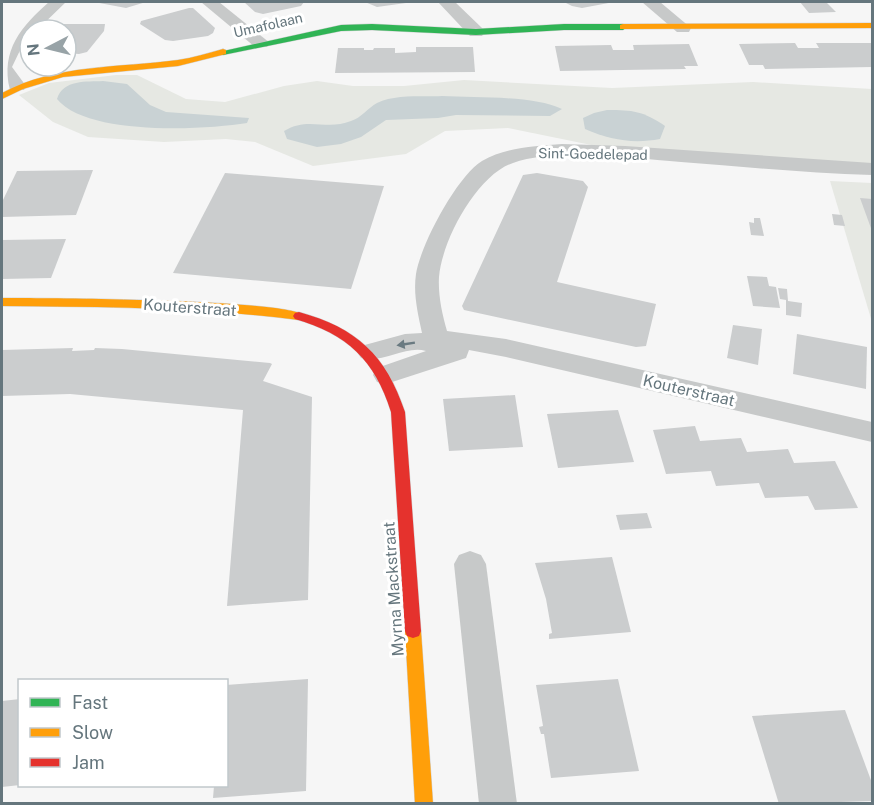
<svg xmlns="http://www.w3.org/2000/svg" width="874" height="805" font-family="'Public Sans',sans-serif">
<rect width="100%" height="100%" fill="#f6f6f6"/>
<g fill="#e6e8e3">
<polygon points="116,75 137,75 186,99 225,102 284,86 317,81 353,86 404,86 464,80 612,88 753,82 872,89 872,165 606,148 508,128 445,131 406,154 313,166 255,142 226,139 164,142 88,137 53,122 19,95 49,83"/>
<polygon points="830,181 872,183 872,322"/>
</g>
<g fill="#c9d2d4">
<path d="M103,81L127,84L150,105L166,112L249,118L247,123C203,130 87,136 57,99C63,79 87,82 103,81Z"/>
<path d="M442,96C475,98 533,95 562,109L550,116L456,115L438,118L386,120L361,137L341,144L317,147L287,139L284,131C308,116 326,131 351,121C361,118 368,108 377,103C395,94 423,97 442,96Z"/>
<path d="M607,110C633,110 643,111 665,126L660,139C633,144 610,140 585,129L583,118L594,113Z"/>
</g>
<g fill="#cbcdce">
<polygon points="94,2 146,2 126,8"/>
<polygon points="244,2 304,2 301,6 263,14 255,12"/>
<polygon points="365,2 406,2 406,3 377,7"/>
<polygon points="564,2 614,2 582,8 572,6"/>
<polygon points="800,2 826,2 836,12 809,13"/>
<polygon points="189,8 193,8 215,28 213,33 208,36 173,41 165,40 140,24 141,21"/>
<polygon points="62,24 105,24 104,31 87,52 79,54 66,53 66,30 54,30"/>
<polygon points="795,43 798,48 819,48 816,43 872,43 872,67 765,69 763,65 749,65 739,44"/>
<polygon points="689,44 698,66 684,66 686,69 560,71 555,46 611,45 613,50 634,50 633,45"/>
<polygon points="416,47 473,47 475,72 335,73 338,48 364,48 364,50 373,50 374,48 395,48 395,53 416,52"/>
<polygon points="93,170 76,215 2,217 2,202 17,171"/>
<polygon points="225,173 384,186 351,289 173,273"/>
<polygon points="537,173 583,181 588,187 557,282 656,304 646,346 636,347 464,310 462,306 523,175"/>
<polygon points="860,198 872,199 872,231"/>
<polygon points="832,214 842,215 845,226 834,225"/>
<polygon points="754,218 760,218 764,236 751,235 749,222 754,223"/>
<polygon points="66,239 51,278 2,279 2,240"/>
<polygon points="747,276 767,277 769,286 776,287 780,308 753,306"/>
<polygon points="778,288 787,289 788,301 802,303 801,317 786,315 786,300 780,299"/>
<polygon points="733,325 762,329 758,365 727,358"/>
<polygon points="797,334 867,347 866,389 793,374"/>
<polygon points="73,348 72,351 94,350 95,348 122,349 270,363 272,364 263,381 312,397 308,600 227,606 243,410 70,394 2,396 2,350"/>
<polygon points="515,395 523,447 449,451 443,399"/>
<polygon points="618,410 634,462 558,468 547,414"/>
<polygon points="695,426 700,441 741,438 747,452 788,449 794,463 835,461 858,508 815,510 808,496 765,498 759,483 716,486 711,471 666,474 653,430"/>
<polygon points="647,513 652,528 620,530 616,515"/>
<polygon points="612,557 631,632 549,639 549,634 552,633 546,599 535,563"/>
<polygon points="308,679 306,791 213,798 214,786 226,786 226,685"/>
<polygon points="618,679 639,771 551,778 544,734 541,734 539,727 543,726 536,685"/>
<polygon points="20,699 20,785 2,787 2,701"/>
<polygon points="845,710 872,783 872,801 779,804 752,716"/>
</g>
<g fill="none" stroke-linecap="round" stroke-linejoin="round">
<g stroke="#d2d3d4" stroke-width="1">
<polygon id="fast" points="372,24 476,29 564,24 623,24 627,27 623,30 564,30 476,35 372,30 341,31 223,55 219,52 341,25"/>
</g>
<g stroke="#d2d3d4" stroke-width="1">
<g id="slow">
<polygon points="623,24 872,23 872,28 620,29 620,25"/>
<path d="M223,49L226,50V54L178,66L63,77L23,89L2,99V93C56,64 119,68 178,60C193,58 208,53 223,49Z"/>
<path d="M2,298C41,298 290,299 305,316L299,320C200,307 101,307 2,306Z"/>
<polygon points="413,624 419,626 421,631 433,804 415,804 405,631 407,626"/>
</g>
</g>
<g stroke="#d2d3d4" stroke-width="1">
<path id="jam" d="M299,312C357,328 386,355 405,412L421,631L419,636L413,638L407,636L405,631L391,412C375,360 347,334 295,319L293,316L295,313Z"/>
</g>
<g fill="#c7c9c9" fill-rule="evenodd">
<path d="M49,2H66L37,30H30V36L24,42L12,67L26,86L24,90H10C0,50 22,26 49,2Z"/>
<polygon points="201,2 219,2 270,43 267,47 255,47"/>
<polygon points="438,2 455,2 482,28 485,32 482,36 470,36"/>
<polygon points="642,2 660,2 691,28 689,32 677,32"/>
<path d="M562,144L625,146L872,163V175C809,173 745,167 681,162C634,159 558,147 513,163C477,175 442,240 439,277C438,295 442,313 447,331L506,339L872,422V442L506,357L469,350L466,358L386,384L377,382L373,375L377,368L426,351C406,345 382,364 361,358L357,352L361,346L405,334L422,333C418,314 413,294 416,274C420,246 457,176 482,161C506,147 536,146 562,144Z"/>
<polygon points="470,551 481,555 486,564 517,804 479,804 454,564 459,555"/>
</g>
<use href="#fast" fill="#30b455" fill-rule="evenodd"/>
<use href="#slow" fill="#ff9f0a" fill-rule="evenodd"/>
<use href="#jam" fill="#e5322d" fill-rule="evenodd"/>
</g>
<defs><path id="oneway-solid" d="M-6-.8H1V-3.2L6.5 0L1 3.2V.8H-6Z" transform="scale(1.5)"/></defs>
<use fill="#6a7a81" href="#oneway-solid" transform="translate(406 344) rotate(171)"/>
<g text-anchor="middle" stroke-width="6" stroke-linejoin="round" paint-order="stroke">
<g font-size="14" fill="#65767d" stroke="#fff">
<text transform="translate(268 25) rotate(-13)" y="5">Umafolaan</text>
<text transform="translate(593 154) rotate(1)" y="5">Sint-Goedelepad</text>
</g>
<g font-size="16" fill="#65767d" stroke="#fff">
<text transform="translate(190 307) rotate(4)" y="6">Kouterstraat</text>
<text transform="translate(689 390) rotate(13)" y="6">Kouterstraat</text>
<text transform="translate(393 589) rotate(-94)" y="6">Myrna Mackstraat</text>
</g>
</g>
<rect width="874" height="805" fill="none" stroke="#65767d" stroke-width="6"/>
<rect x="18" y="679" width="210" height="108" fill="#ffffff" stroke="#c1c8cb" stroke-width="1.5"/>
<rect x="30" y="698" width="30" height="9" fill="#30b455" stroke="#c1c8cb" stroke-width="1.5"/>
<text x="72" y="709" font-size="18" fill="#65767d">Fast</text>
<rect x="30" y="728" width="30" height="9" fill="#ff9f0a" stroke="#c1c8cb" stroke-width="1.5"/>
<text x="72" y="739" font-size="18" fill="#65767d">Slow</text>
<rect x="30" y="758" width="30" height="9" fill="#e5322d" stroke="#c1c8cb" stroke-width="1.5"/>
<text x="72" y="769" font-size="18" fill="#65767d">Jam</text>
<g transform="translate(48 48) rotate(263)"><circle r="28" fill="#ffffff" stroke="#c1c8cb" stroke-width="1.5"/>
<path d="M0-4.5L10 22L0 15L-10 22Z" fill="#98a3a7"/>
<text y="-9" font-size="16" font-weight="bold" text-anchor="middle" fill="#65767d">N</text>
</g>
</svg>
